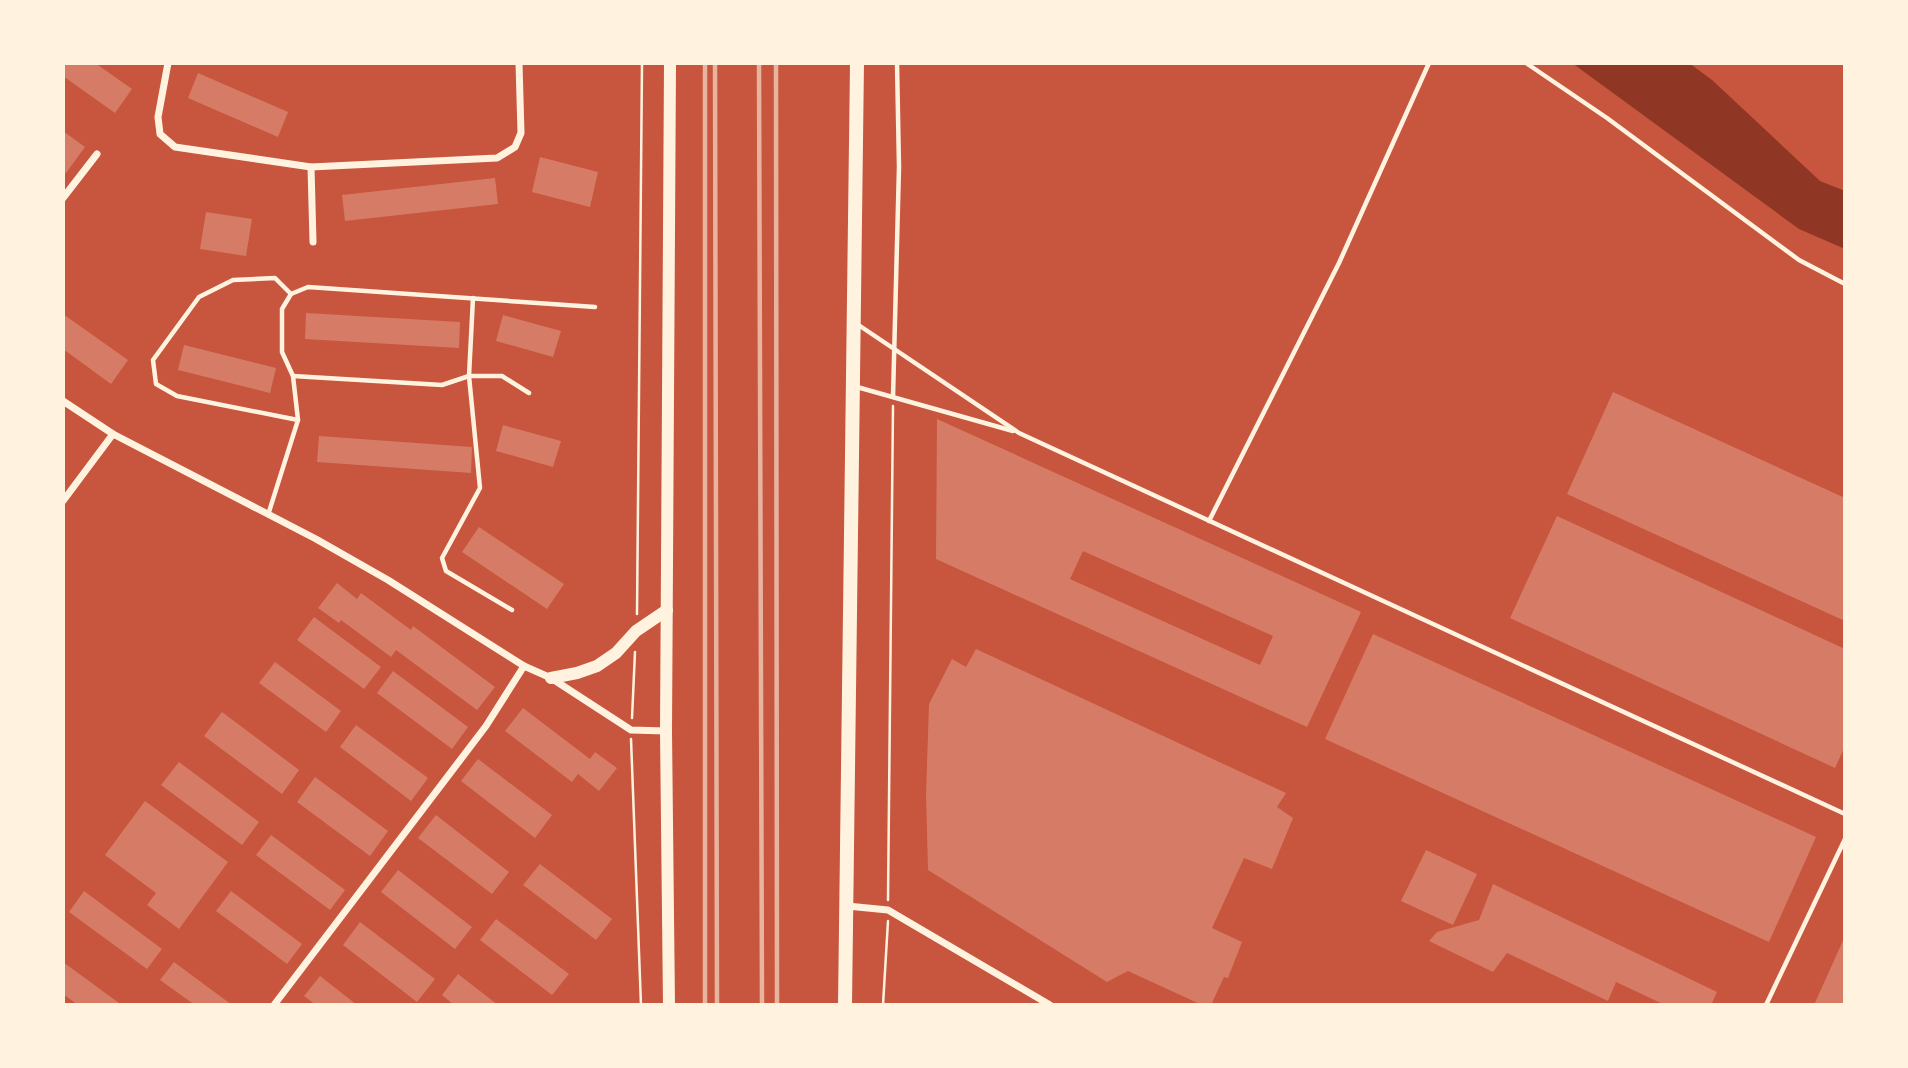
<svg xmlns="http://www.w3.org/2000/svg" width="1908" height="1068" font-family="'Alegreya Sans',sans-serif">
<rect width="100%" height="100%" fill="#c8553d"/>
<polygon fill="#8f3625" points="1572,63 1689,63 1712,80 1820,181 1845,191 1845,249 1799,229"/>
<g fill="#d67c66" fill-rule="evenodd">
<polygon points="63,63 95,63 132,89 115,113 63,76"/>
<polygon points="198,73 288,112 278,137 188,98"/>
<polygon points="63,131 85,147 66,173 63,171"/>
<polygon points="540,157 598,172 590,207 532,192"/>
<polygon points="495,178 498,204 345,221 342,195"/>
<polygon points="206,212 252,219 246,256 200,249"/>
<polygon points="306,313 460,322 459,348 305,339"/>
<polygon points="63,314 128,360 111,384 63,349"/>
<polygon points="503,315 561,331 553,357 496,341"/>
<polygon points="184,345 276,368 270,393 178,370"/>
<polygon points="1613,392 1845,498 1845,621 1567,494"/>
<path d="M937,419L1361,612L1307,727L936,559ZM1083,551L1273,636L1260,665L1070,579Z"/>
<polygon points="503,425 561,441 553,467 496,451"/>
<polygon points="319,436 472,447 471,473 317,462"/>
<polygon points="1557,516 1845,649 1845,746 1835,768 1510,618"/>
<polygon points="479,527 564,584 547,609 462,552"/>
<polygon points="337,583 357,599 361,593 411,630 413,626 495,687 477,710 396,650 391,657 341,620 339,623 318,608"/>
<polygon points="314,617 381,667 364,689 297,640"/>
<polygon points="1373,634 1816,837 1769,942 1325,739"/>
<polygon points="976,649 1286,793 1277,807 1293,818 1272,869 1244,858 1212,928 1242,942 1228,978 1224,977 1211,1005 1202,1005 1128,971 1107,982 928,870 926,795 929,704 952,659 966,667"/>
<polygon points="275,662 341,711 326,732 259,683"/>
<polygon points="393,671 468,727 452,749 377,693"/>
<polygon points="523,708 590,759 595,752 617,768 599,791 578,774 572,782 505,731"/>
<polygon points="222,712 299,770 282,794 204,736"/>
<polygon points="356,725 428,778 411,801 340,747"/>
<polygon points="478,759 552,815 535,838 461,781"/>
<polygon points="179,762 259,822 242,845 161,785"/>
<polygon points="315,777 388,831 370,856 297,802"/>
<polygon points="145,801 228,862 179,929 147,905 156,893 105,855"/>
<polygon points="436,815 509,872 492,894 418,838"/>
<polygon points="271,835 345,890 330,910 256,855"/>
<polygon points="1426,850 1477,874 1453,925 1401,901"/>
<polygon points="540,864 612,919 596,940 523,885"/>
<polygon points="398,870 472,927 455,949 381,892"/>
<polygon points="1493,884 1717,992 1711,1005 1665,1005 1616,982 1608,1001 1507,953 1493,972 1429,941 1437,932 1479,920"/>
<polygon points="84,891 162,949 147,969 69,912"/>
<polygon points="231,891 302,944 287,964 216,911"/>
<polygon points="496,919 569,974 552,995 480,940"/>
<polygon points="360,922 435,979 417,1002 343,945"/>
<polygon points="1845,936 1845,1005 1814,1005"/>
<polygon points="63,962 119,1003 118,1005 78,1005 63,994"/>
<polygon points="174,962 232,1005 195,1005 160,980"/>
<polygon points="458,974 498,1005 454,1005 442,995"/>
<polygon points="320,976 357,1005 316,1005 304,996"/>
</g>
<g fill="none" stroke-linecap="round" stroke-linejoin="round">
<g stroke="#fff3e0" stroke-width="2.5">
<polyline points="637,614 642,63"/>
<polyline points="632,718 635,652"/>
<polyline points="631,739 641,1005"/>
<polyline points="888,900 893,406"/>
<polyline points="883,1005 888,921"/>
</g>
<g stroke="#fff3e0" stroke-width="4.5">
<polyline points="1526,63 1607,118 1799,260 1845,284"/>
<polyline points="291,294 275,278 233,280 199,297 153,360 156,384 177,396 298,420"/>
<polyline points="473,298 469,376 480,488 442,558 446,571 512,610"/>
<polyline points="857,324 1019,433 1845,814"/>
<polyline points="293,376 442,385 469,376 502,376 529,393"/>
<polyline points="857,387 1013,431"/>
<polyline points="893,397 899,167 897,63"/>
<polyline points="268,515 298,420 293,376 282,352 282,309 291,294 308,287 595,307"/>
<polyline points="1209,521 1339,263 1429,63"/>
<polyline points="1766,1005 1845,839"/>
</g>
<g stroke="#fff3e0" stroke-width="7">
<polyline points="168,63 158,117 160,134 175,147 311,167 497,158 515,147 521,133 519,63"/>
<polyline points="311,167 313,242"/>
<polyline points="63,198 97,154"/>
<polyline points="63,401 113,434 316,539 388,580 524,666 551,678 631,730 666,731"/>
<polyline points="63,501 113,434"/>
<polyline points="847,906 888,910 1050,1005"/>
<polyline points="274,1005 486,726 524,666"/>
</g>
<g stroke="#fff3e0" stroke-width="12">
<polyline points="551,678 577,673 597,666 616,653 636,631 667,610"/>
<polyline points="669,1005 666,731 670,63"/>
</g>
<polyline stroke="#fff3e0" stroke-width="14" points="845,1005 857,63"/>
<g stroke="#e9b49f" stroke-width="4.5">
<polyline points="705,63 705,1005"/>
<polyline points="715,63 717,1005"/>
<polyline points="759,63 762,1005"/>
<polyline points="776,63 777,1005"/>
</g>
</g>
<rect width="1908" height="1068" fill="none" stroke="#fff3e0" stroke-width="130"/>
</svg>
